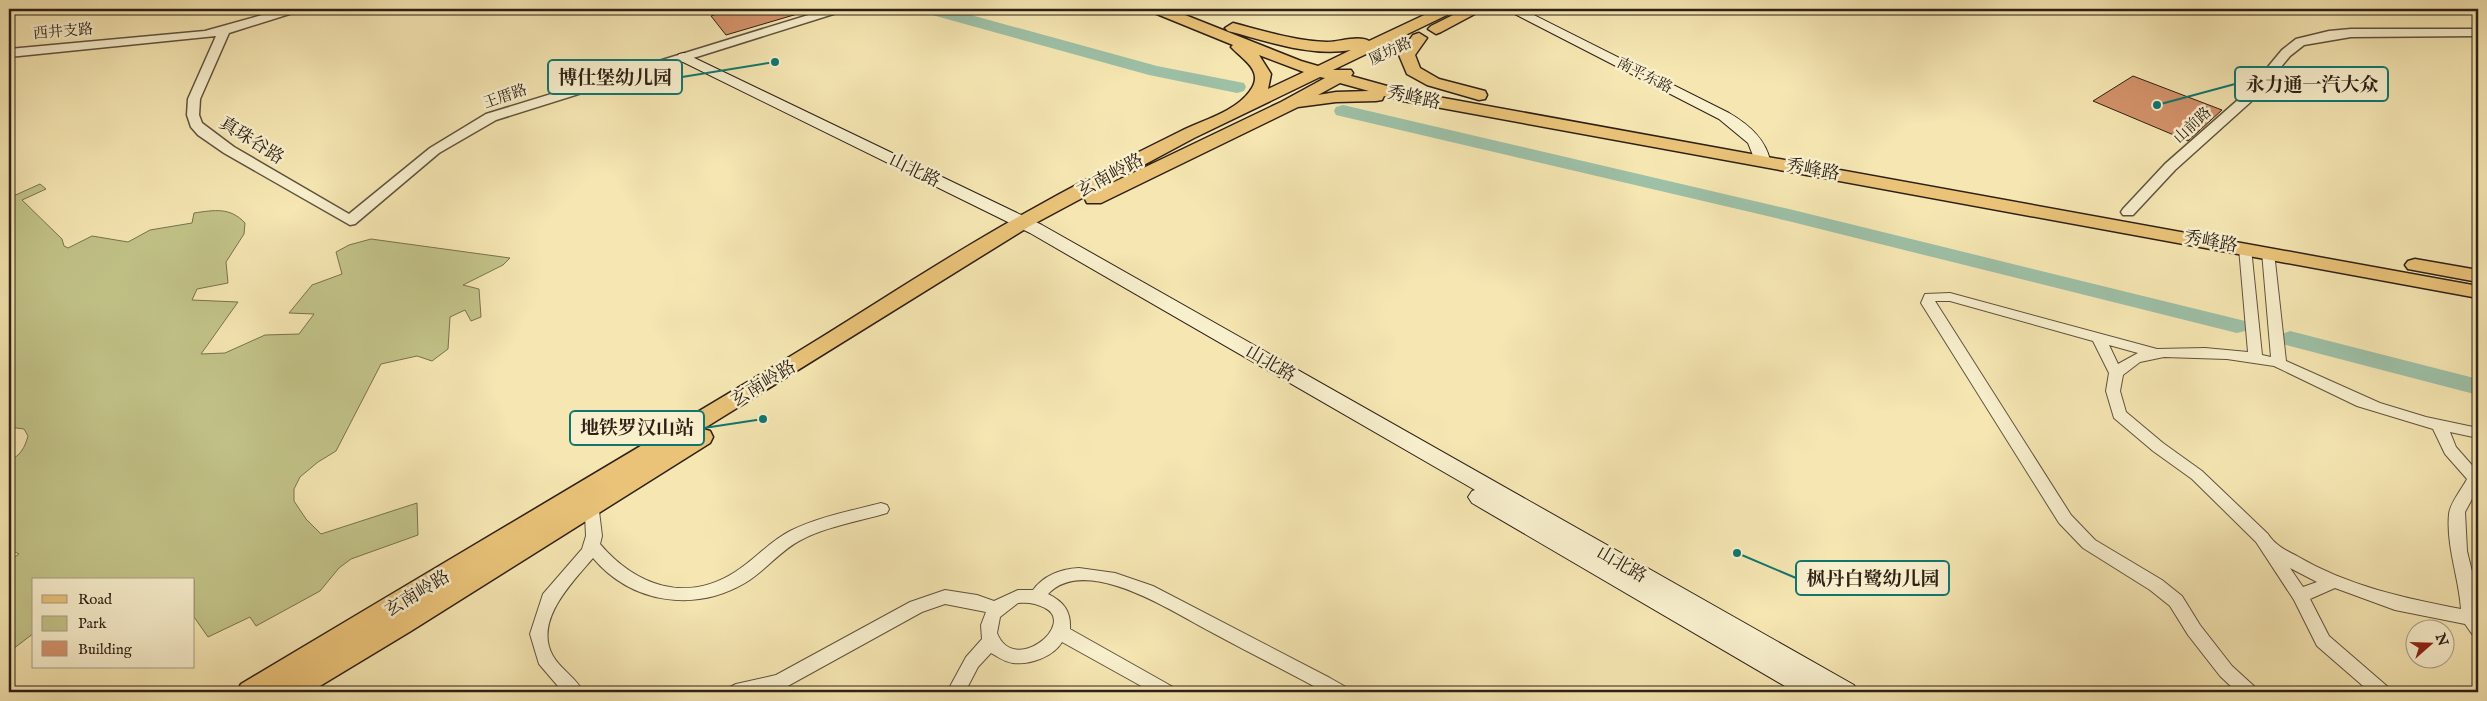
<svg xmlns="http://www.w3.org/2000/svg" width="2487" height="701" font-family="'IM FELL English','Noto Serif SC',serif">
<rect width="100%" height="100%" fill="#f5e6b2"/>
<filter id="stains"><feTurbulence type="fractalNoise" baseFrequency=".004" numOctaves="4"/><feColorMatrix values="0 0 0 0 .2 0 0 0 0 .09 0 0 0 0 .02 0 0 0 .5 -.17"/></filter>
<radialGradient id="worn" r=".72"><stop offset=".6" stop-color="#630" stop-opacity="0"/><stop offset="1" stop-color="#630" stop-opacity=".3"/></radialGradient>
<path fill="#c2c388" stroke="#78724f" d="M40,184L46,189L22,200L62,239L64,246L68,248L92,236L128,242L150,230L192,223L194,213C215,210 230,207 245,223L244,234L226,262L228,283L197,289L192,300L238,302L201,354L225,353L265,335L299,334L314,314L289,313L312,285L342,274L336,252L349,245L371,239L510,258L503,265L463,285L479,289L481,317L471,321L465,310L450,317L448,349L432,361L417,356L381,364L336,451L318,462L300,477L294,489V501L306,519L321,534L417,503L418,535L351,559L339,568L320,591L256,626L250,617L208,637L194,617V580H34V633L9,652V561L19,554L9,549V460C20,457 25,447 28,436L24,429L9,427V198Z"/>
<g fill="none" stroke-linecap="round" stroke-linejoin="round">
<g fill="#9dc0a7" fill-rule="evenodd">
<polygon points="923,9 949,9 1157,66 1244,83 1246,87 1244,91 1237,93 1149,75 925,13"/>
<polygon points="1343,105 1789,209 2237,319 2245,321 2249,326 2245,331 2237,333 1788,221 1336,115 1334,111 1336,107"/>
<polygon points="2290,331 2478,379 2478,395 2282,344 2278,339 2282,334"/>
</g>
</g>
<g fill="#d4936c" stroke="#2e2016">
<polygon points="725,9 803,9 804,12 726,35 711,16 725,11"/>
<polygon points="2133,76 2222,110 2188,141 2093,101"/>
</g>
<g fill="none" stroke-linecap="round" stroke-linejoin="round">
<g stroke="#60523d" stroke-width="2">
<g id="minor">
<path d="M2245,244L2251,248L2262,355L2271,357L2262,252L2268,248L2274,252L2286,361L2380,403L2426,417L2478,428V438L2450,432L2456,447L2478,472V488L2465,512L2467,551L2476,588L2478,636L2472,634L2465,624L2395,610L2335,588L2310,599L2329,636L2388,687L2391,692H2370L2317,646L2294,600L2256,542L2192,479L2153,451L2114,418L2106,391L2109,373L2093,341L1950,301H1935L2071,515L2095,540L2162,580L2182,596L2200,625L2232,666L2255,687L2258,692H2237L2220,676L2188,635L2170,606L2150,590L2083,548L2059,523L1921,303L1925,294L1950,293L2157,349L2205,348L2248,352L2239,248ZM2109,345L2138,353L2118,364ZM2164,357L2227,359L2274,366L2357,406L2433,429L2445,454L2467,479C2462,489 2450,503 2449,514C2446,546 2459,578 2461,609C2404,598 2348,586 2297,556C2285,550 2275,545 2268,534L2202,471L2163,443L2126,412L2120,391L2123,375L2140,362ZM2290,568L2317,582L2303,587Z"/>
<path d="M881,503L887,505L889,509L887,513C857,522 827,526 799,541C779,552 765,571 745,583C694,613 631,603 593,558C572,583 533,621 553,656C561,670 577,678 583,692H563L539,664L530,634L543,594L582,549L586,536L585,515L587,511H599L602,536L600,544C635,585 685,604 735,572C754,560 769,542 790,531C818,517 850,511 881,503Z"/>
<path d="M1079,568L1115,573L1153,586L1330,678L1346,687L1349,692H1325C1288,672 1250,653 1213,633C1175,614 1087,553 1048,594C1064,602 1071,611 1070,629L1173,687L1176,692H1152L1062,642C1053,657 1030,665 1013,663C1005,662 998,657 991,653L978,667L965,692H947L966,657L982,639L981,625L986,612L945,604L922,612L786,687L768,692H727L730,687L736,684L776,675L910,602L945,590L977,595L994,601L1018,590H1033C1044,575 1061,569 1079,568ZM1018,603C1028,602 1036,603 1045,608C1077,624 1014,676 997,633L1000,617Z"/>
</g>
</g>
<g stroke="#60523d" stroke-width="3">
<g id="tertiary">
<polygon points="284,9 301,9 299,11 229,33 200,99 199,115 202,123 234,147 349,214 430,148 486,114 828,9 845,9 843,11 496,120 439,153 355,224 350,225 224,153 198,135 191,127 187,115 188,99 216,36 9,57 9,49 205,31"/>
<polygon points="2351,29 2478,29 2478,36 2351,37 2304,45 2290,56 2255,98 2175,170 2133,215 2123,215 2121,212 2123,209 2165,164 2247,92 2282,50 2296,39 2329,31"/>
</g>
</g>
<g stroke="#2e2016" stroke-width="2">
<g id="secondary">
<path d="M1505,9H1522L1729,113C1748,124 1765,138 1770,160L1762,165L1756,163L1748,143L1719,119Z"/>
<polygon points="684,53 1042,225 1854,685 1857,692 1795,692 1472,503 1468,497 1472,491 1475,490 1030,233 679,60 677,57 679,54"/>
</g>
</g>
<g stroke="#2e2016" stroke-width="3">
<g id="primary">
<path d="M1150,9H1170L1301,61L1318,66L1351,50C1310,57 1267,41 1228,31L1225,28L1233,23C1264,31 1295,41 1327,42C1339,42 1359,35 1369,41L1437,9H1455L1453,12L1333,70H1351L1353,73L1351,76L1405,91L2478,286V298L1403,101L1384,96L1382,100L1376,101L1336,102L1298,107L1101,203H1087L1085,199L1087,195L1281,102L1325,78L1320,77L1194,138L1030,226L703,429L710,431L713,437L710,443L411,631L310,692H237L241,684C423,575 605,468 786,359C864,312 939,261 1018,217C1071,187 1126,158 1181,131C1203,120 1235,112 1250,91C1265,71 1243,60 1231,47L1233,45L1152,12ZM1259,55L1304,72L1268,89L1271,74ZM1340,83L1369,91L1336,92L1318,95Z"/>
<polygon points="1465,9 1484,9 1441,32 1436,34 1428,29 1431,26"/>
<polygon points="1419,33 1427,38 1415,55 1420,68 1439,79 1485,91 1487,95 1485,99 1479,100 1427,85 1407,74 1399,55 1413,35"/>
<polygon points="2415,259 2478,270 2478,282 2408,269 2405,265 2408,261"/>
</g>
</g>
<use href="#minor" fill="#f8efcd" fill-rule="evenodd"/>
<use href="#tertiary" fill="#f8efcd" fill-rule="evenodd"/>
<use href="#secondary" fill="#f8efcd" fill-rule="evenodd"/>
<use href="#primary" fill="#eac379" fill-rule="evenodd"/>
</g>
<g text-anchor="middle" stroke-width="5" stroke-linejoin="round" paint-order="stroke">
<g font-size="15" fill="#2e2016" stroke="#f8efcd">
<text transform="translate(63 31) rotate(-5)" y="5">西井支路</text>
<text transform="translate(1390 51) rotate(-25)" y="5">厦坊路</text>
<text transform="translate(1645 75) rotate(27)" y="5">南平东路</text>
<text transform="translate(505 96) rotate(-19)" y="5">王厝路</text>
<text transform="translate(2192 125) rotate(-43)" y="5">山前路</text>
</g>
<g font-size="18" fill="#2e2016" stroke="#f8efcd">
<text transform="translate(1414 97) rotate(12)" y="6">秀峰路</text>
<text transform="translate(252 140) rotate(32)" y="6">真珠谷路</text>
<text transform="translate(1813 169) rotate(10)" y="6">秀峰路</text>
<text transform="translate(915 170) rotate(26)" y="6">山北路</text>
<text transform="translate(1110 175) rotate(-28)" y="6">玄南岭路</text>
<text transform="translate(2211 241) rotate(10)" y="6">秀峰路</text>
<text transform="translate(1271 363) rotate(30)" y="6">山北路</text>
<text transform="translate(763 383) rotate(-31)" y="6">玄南岭路</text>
<text transform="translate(1622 564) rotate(30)" y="6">山北路</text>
<text transform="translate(417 593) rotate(-31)" y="6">玄南岭路</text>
</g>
</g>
<path fill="none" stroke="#0f766e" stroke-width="2" d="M775 62L682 77M2157 105L2235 84M763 419L704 428M1737 553L1796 578"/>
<g fill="#0f766e" stroke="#f8efcd" stroke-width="2">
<circle cx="775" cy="62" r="5"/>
<circle cx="2157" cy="105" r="5"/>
<circle cx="763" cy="419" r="5"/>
<circle cx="1737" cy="553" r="5"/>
</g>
<g fill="#f8efcd" stroke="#0f766e" stroke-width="2">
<rect x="548" y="60" width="134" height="34" rx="5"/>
<rect x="2235" y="67" width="153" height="34" rx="5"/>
<rect x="570" y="411" width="134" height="34" rx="5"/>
<rect x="1796" y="561" width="153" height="34" rx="5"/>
</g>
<g font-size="19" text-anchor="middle" font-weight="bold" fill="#2e2016">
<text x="615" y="84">博仕堡幼儿园</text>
<text x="2312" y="91">永力通一汽大众</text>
<text x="637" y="434">地铁罗汉山站</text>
<text x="1873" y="585">枫丹白鹭幼儿园</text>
</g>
<rect width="2487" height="701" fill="none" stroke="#f5e6b2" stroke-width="30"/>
<rect x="10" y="10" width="2467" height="681" fill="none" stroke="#2e2016" stroke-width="2.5"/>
<rect x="15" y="15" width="2457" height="671" fill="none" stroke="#2e2016"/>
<rect x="32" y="578" width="162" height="90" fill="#f8efcd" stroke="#a79c84"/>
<rect x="42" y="595" width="25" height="8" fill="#eac379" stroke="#a79c84"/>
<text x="78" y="604" font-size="15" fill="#2e2016">Road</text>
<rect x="42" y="616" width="25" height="15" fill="#c2c388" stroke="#a79c84"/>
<text x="78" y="628" font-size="15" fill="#2e2016">Park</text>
<rect x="42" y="641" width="25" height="15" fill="#d4936c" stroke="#a79c84"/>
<text x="78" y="654" font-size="15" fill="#2e2016">Building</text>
<g transform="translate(2430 644) rotate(70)"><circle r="24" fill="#f8efcd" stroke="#a79c84"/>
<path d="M0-4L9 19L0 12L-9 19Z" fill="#8f2418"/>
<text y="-8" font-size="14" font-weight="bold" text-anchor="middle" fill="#2e2016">N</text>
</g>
<rect width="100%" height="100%" filter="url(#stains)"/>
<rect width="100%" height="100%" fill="url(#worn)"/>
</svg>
